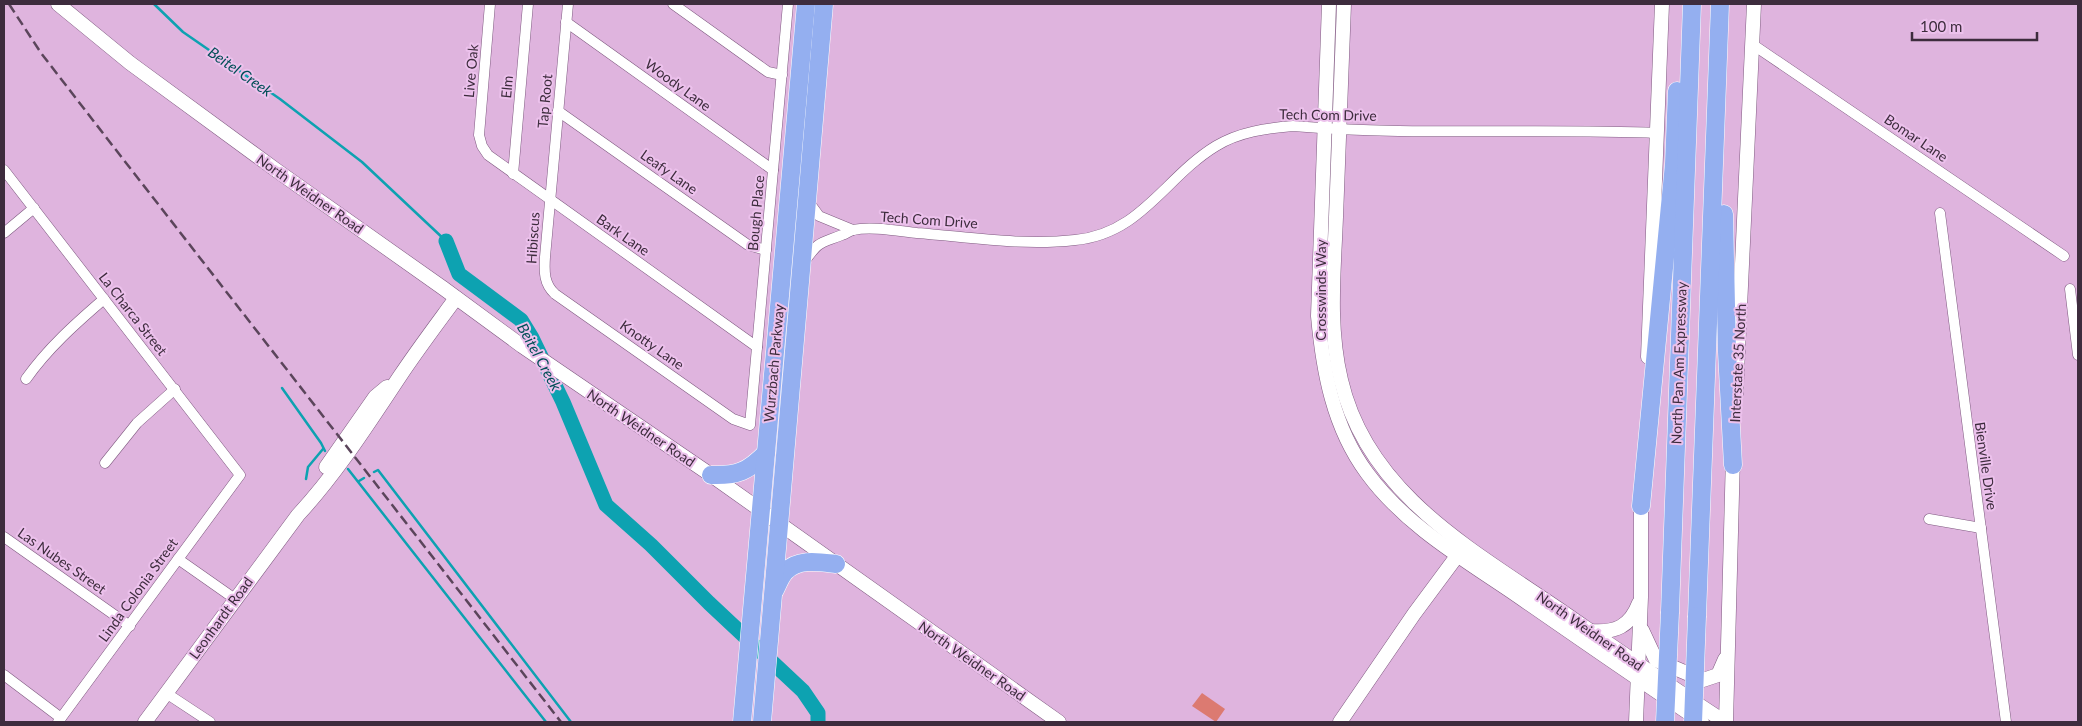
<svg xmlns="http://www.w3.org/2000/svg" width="2082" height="726" font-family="Lato,sans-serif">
<rect width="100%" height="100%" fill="#dfb4de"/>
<polygon fill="#dc7a71" points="1202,693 1225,709 1216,722 1192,706"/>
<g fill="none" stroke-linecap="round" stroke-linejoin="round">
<g stroke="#0da2b1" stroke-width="2.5">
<polyline points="154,4 183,32 280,99 362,162 446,241"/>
<polyline points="282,388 321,443 325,451"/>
<polyline points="348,469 546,722"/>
<polyline points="374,472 378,470 571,722"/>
<polyline points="306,479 308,467 323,449"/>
<polyline points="359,481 364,478"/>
</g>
<polyline stroke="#0da2b1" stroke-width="15" points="446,241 459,274 521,320 532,338 563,402 606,505 651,545 709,603 803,691 818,713 818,722"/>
<g stroke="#7f5a80" stroke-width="11">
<g id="street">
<polyline points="490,4 479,135 482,146 488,155 757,347"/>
<path d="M568,4L545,257C544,272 544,284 555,294L733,419L750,425L788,4"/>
<polyline points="673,4 768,72 782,75"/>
<polyline points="566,22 773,170"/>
<polyline points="1752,44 2064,256"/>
<polyline points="558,111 748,245 766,250"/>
<polyline points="4,170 240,475 58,722"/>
<polyline points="513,174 528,4"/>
<polyline points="808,201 819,216 853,230"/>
<polyline points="1940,213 2006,722"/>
<polyline points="4,233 34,208"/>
<path d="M804,262C820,240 819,244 842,235C846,234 849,231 853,230C871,226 898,231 917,233C969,237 1022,246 1075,240C1141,234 1165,177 1216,146C1239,132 1267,128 1293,126C1414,136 1536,128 1658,133"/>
<polyline points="2070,289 2078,355"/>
<path d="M26,379C48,348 75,324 104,299"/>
<polyline points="105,463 137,423 175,389"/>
<polyline points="1929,519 1981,528"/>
<polyline points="4,537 130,626"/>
<polyline points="178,559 235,599"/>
<polyline points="4,675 61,718"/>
<polyline points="166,693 210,722"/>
</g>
</g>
<g stroke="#7f5a80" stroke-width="15">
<g id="secondary">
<polyline points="58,4 130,63 276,170 443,288 522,346 711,475 1059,722"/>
<path d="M1329,4L1318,316C1323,371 1333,427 1367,473C1405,525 1462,558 1515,594C1577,637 1639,680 1702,722"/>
<path d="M1344,4C1342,75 1339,146 1336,217C1334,271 1328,326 1341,380C1367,493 1471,549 1560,610C1615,648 1669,686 1725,722"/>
<polyline points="1648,357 1662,4"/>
<polyline points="1736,394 1754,4"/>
<polyline points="326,467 375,397 387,387"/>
<polyline points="1642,630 1656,660 1703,680 1718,675 1725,659"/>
<path d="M1590,631C1615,633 1630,627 1639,603"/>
<path d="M145,722L298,515C337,473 368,424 400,376C418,349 437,324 456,298"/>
<polyline points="1340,722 1414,614 1463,548"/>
<polyline points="1636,722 1641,597 1641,496"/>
<polyline points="1726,722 1733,456"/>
</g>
</g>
<g stroke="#fff" stroke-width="19">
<g id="highway">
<polyline points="1724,214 1727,352 1733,465"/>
<path d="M711,475C738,476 748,471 766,453"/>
<polyline points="1641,506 1674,164 1677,91"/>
<path d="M775,590C778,584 781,576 785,572C798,558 819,562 836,564"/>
<polyline points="1670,612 1692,4"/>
<polyline points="1697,616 1720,4"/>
<polyline points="742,722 806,4"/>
<polyline points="762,722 824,4"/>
</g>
</g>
<use href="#street" stroke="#fff" stroke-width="10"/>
<use href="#secondary" stroke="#fff" stroke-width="14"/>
<use href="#highway" stroke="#94aff0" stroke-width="18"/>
<polyline stroke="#5b455b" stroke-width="2.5" stroke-dasharray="10 5" stroke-linecap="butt" points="9,4 41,53 109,141 561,722"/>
<g stroke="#fff" stroke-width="19" stroke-linecap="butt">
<g id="highway-bridge">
<polyline points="1665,722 1670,612"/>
<polyline points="1693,722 1697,616"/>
</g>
</g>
<use href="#highway-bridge" stroke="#94aff0" stroke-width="18"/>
</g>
<g text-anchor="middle" stroke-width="4" stroke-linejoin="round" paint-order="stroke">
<g font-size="14" fill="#3d2c3d" stroke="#ecc1ec">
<text transform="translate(471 71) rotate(-85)" y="5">Live Oak</text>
<text transform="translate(678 85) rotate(36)" y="5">Woody Lane</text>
<text transform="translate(507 87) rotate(-85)" y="5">Elm</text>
<text transform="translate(545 101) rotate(-85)" y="5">Tap Root</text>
<text transform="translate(1328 115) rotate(1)" y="5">Tech Com Drive</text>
<text transform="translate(1916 138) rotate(34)" y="5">Bomar Lane</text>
<text transform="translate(669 172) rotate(35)" y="5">Leafy Lane</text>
<text transform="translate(310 194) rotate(35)" y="5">North Weidner Road</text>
<text transform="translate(756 213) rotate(-85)" y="5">Bough Place</text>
<text transform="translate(929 220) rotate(4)" y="5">Tech Com Drive</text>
<text transform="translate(623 235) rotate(35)" y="5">Bark Lane</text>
<text transform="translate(533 238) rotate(-86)" y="5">Hibiscus</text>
<text transform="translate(1321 290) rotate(-90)" y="5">Crosswinds Way</text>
<text transform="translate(133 314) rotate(52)" y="5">La Charca Street</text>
<text transform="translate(652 345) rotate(35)" y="5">Knotty Lane</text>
<text transform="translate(774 363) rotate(-85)" y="5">Wurzbach Parkway</text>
<text transform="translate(1679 363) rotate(-88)" y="5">North Pan Am Expressway</text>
<text transform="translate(1738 363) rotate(-87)" y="5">Interstate 35 North</text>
<text transform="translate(641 428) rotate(34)" y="5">North Weidner Road</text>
<text transform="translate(1986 466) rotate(82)" y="5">Bienville Drive</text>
<text transform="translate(62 561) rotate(35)" y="5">Las Nubes Street</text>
<text transform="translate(138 590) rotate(-54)" y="5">Linda Colonia Street</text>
<text transform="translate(221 618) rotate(-54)" y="5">Leonhardt Road</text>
<text transform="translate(1590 631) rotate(35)" y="5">North Weidner Road</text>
<text transform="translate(972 661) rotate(35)" y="5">North Weidner Road</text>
</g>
<g font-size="15" font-style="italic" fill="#004e56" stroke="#ecc1ec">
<text transform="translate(240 72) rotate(35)" y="5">Beitel Creek</text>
<text transform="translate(539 357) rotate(61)" y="5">Beitel Creek</text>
</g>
</g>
<rect width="2082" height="726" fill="none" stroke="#3d2c3d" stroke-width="10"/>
<path d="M1912 32v8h125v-8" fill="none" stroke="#3d2c3d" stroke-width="2.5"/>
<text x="1920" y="32" font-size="15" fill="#3d2c3d" stroke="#ecc1ec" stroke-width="4" paint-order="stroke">100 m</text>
</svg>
